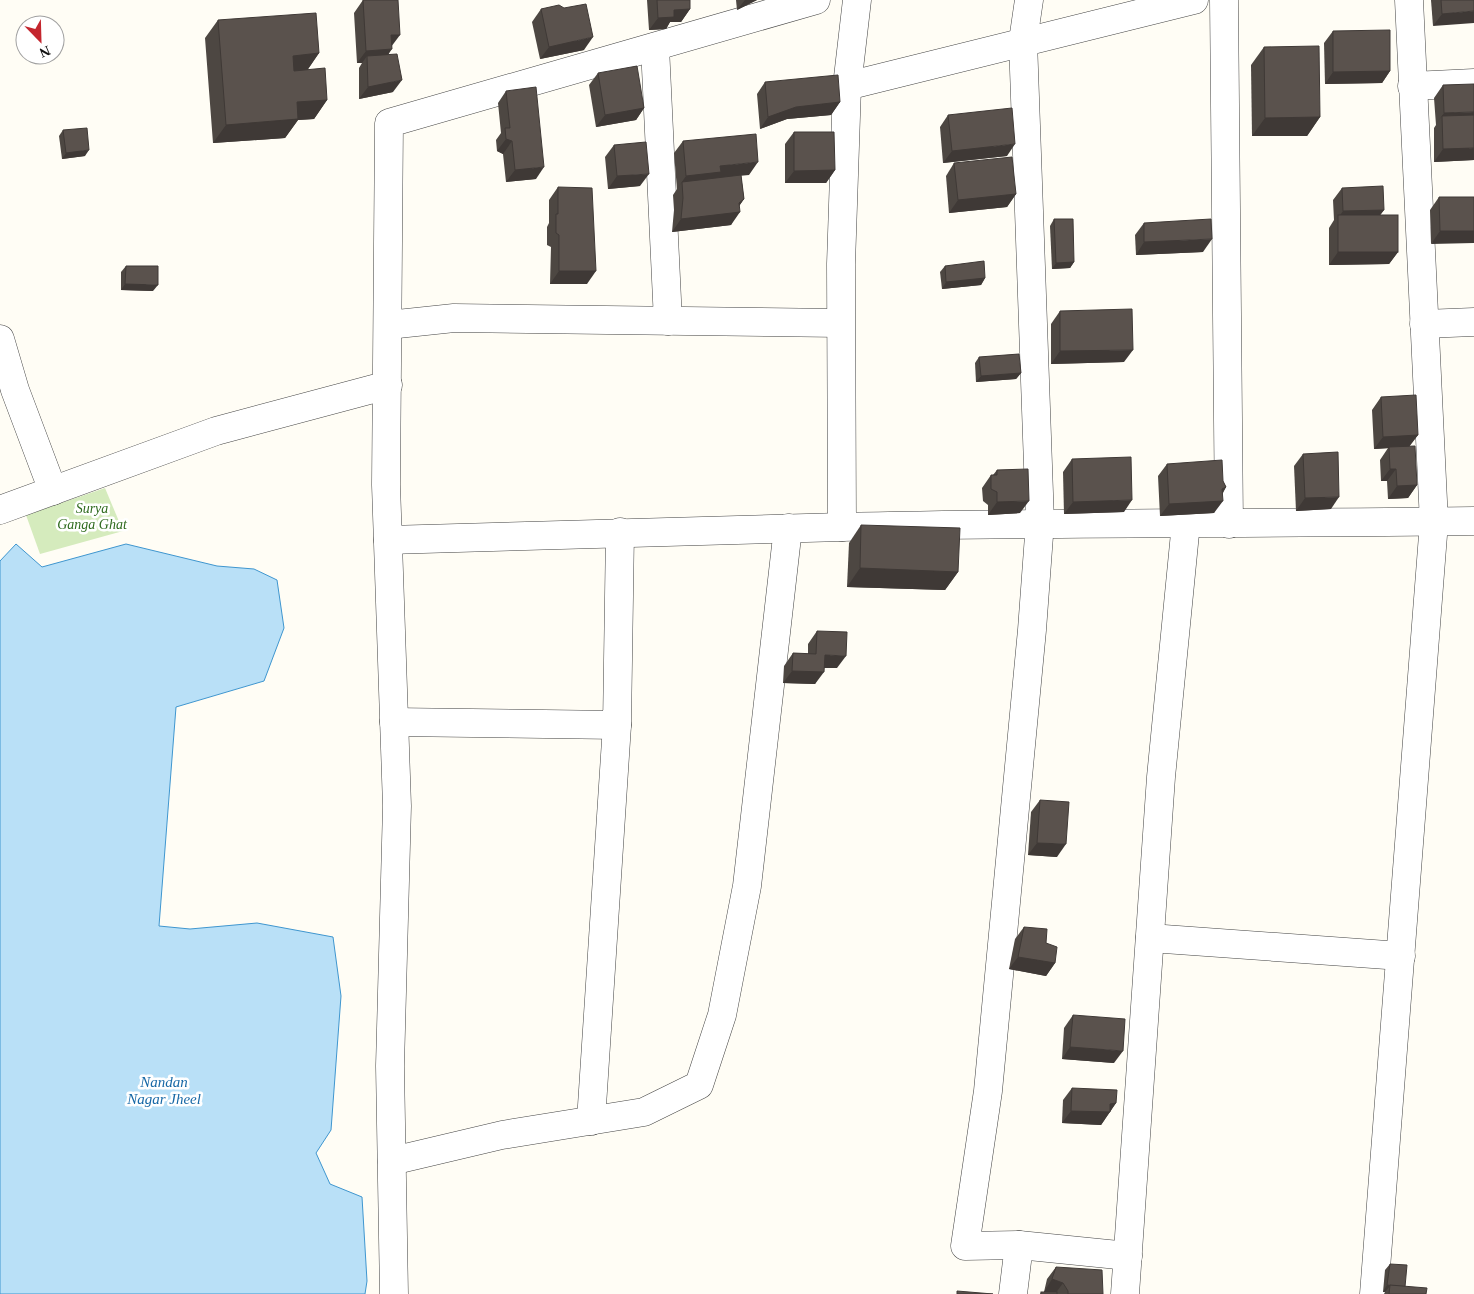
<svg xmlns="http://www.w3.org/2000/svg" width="1474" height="1294" font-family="Georgia,serif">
<rect width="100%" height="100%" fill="#fffdf5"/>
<polygon fill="#d5ebbd" points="105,488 123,531 40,554 26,515"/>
<polygon fill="#b9e0f7" stroke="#3f96cf" points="16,544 42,567 126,544 217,566 254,569 277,580 284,628 264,681 176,707 159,926 190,929 257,923 333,937 341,996 331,1130 316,1153 330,1184 362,1197 367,1281 365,1294 0,1294 0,561"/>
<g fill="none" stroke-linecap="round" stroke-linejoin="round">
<g stroke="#444" stroke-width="29">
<g id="minor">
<path d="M857,0L847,86L841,264L842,527C1052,522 1263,524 1474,521"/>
<polyline points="1224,0 1229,524"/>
<polyline points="655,47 668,321"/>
<polyline points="847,86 1194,0"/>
<polyline points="1412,86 1474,83"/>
<polyline points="1424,324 1474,322"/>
<polyline points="388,325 454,318 839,323"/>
<polyline points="0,339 15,390 53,491"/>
<polyline points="0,510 216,431 388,385"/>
<polyline points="388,540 842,527"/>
<polyline points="394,722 617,725 620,532"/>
<polyline points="1150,938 1401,956"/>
<polyline points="591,1121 617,725"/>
<polyline points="392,1161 502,1135 644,1112 699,1085 722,1015 747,886 788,528"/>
<polyline points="1019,1245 965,1246 988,1091 1032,630 1040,522 1023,41 1029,0"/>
<polyline points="394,1294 390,1066 397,806 386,485 389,123 816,0"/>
<polyline points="1013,1294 1019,1245 1128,1256"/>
<polyline points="1125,1294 1161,777 1186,523"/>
<polyline points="1374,1294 1434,522 1409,0"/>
</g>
</g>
<use href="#minor" stroke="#fff" stroke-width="28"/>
</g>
<g fill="#4d4742">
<polygon points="363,0 392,46 388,55 393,92 359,99 359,68 362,63 357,63 354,13"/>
<polygon points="647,0 690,0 690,9 681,22 670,22 666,29 649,30"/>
<polygon points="736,0 757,0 737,10"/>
<polygon points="1431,0 1474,0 1433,26"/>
<polygon points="541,9 584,50 540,59 532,22"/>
<polygon points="218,20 319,53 308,69 327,100 314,119 298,120 285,138 213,143 205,38"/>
<polygon points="1333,31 1390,71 1382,83 1325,84 1324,43"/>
<polygon points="1264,47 1320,117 1307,136 1252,136 1251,65"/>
<polygon points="598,73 644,108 636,120 596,127 589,85"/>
<polygon points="765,82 840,102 831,115 787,119 760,129 757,94"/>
<polygon points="1443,85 1474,160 1434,162 1434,128 1436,125 1434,98"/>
<polygon points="506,91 536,179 506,182 503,154 497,151 496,140 501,133 498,103"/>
<polygon points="948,115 1007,156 943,163 940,127"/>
<polygon points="63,130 85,156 62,159 59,136"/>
<polygon points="794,132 835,170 826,183 785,183 785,144"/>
<polygon points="683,141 749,175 741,175 744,199 739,206 731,225 672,232 674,210 673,195 677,189 674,153"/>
<polygon points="614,145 640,186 608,189 605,157"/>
<polygon points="954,163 1016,194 1007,207 949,213 946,176"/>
<polygon points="558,187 587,284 550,284 551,247 547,245 547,227 549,223 549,200"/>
<polygon points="1342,188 1384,210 1380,215 1398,252 1389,264 1329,265 1329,228 1334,220 1333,200"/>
<polygon points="1439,197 1474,197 1431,244 1430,210"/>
<polygon points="1054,219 1074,262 1070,268 1052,269 1050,226"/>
<polygon points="1144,223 1203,252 1136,255 1135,235"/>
<polygon points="126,266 153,291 121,290 121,272"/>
<polygon points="945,266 985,278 981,285 942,289 940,272"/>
<polygon points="1060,311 1124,362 1051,364 1051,324"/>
<polygon points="979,357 1021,373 1016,379 976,382 975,363"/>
<polygon points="1381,397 1418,435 1409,446 1417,485 1408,498 1388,499 1387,481 1381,481 1380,460 1388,448 1374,449 1372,410"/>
<polygon points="1303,454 1331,509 1296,511 1294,466"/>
<polygon points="1072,459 1124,512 1064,514 1063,472"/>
<polygon points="1167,464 1223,481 1226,487 1223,493 1214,513 1160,516 1158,476"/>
<polygon points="997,470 1020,513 988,515 988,505 983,501 982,488 991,475 993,475"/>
<polygon points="861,525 958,572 945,590 847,587 849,543"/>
<polygon points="817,631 837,668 824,668 815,684 783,683 784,666 793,653 808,654 808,644"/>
<polygon points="1040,800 1057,857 1028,855 1031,812"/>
<polygon points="1024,927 1046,943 1055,963 1046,976 1009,969 1015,939"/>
<polygon points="1073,1015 1114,1063 1062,1059 1064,1028"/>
<polygon points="1072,1088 1116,1103 1101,1125 1062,1123 1063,1100"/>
<polygon points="1390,1264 1405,1287 1426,1294 1384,1294 1385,1292 1383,1292 1385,1270"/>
<polygon points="1056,1267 1103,1294 1040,1294 1041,1292 1044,1292 1047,1279"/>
</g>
<g fill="#3f3936">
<polygon points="745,0 757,0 737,10"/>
<polygon points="690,9 681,22 670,22 666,29 649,30 658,18 674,10"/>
<polygon points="1474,11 1474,23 1433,26 1442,14"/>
<polygon points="391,35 400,35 391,47"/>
<polygon points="593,37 584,50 540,59 549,47"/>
<polygon points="392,49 383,62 367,56 362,63 357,63 366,51"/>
<polygon points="319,53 306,72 280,74 293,56"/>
<polygon points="1390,71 1382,83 1325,84 1333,72"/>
<polygon points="402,80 393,92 359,99 368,87"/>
<polygon points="327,100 314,119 298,120 285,138 213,143 226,125 297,102"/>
<polygon points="840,102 831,115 787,119 760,129 768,117 796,107"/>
<polygon points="644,108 636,120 596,127 605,115"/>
<polygon points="1474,112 1474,124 1442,116 1435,125 1444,113"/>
<polygon points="1320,117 1307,136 1252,136 1265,118"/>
<polygon points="506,139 512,141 503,154 497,151"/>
<polygon points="1015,144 1007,156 943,163 952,151"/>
<polygon points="1474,148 1474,160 1434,162 1443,149"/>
<polygon points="89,150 85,156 62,159 66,153"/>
<polygon points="758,162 749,175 717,178 712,185 682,182 677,189 686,176 720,166"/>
<polygon points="544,167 536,179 506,182 515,170"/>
<polygon points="835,170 826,183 785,183 794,171"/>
<polygon points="649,174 640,186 608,189 617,176"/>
<polygon points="1016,194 1007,207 949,213 958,200"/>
<polygon points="744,199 735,212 740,212 731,225 672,232 681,219 739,203"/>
<polygon points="1384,210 1375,222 1338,218 1343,211"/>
<polygon points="1440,231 1474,231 1474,243 1431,244"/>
<polygon points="1212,239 1203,252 1136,255 1144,242"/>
<polygon points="1338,252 1398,252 1389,264 1329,265"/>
<polygon points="1074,262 1070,268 1052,269 1056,263"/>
<polygon points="559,271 596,271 587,284 550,284"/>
<polygon points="985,278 981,285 942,289 946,282"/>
<polygon points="125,284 158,285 153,291 121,290"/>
<polygon points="1133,350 1124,362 1051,364 1060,351"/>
<polygon points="1021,373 1016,379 976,382 981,376"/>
<polygon points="1418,435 1409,447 1374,449 1383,437"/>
<polygon points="1390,469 1396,469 1387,481 1381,481"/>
<polygon points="1417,485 1408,498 1388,499 1397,486"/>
<polygon points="1226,487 1218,500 1223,501 1214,513 1160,516 1169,504"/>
<polygon points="1339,497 1331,509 1296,511 1305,498"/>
<polygon points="1132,500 1124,512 1064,514 1073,502"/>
<polygon points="1029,501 1020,513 988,515 997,502"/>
<polygon points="860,568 958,572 945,590 847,587"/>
<polygon points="825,655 846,656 837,668 817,668"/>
<polygon points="792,671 824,672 815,684 783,683"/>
<polygon points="1037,843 1066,844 1057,857 1028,855"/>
<polygon points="1018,957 1055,963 1046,976 1009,969"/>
<polygon points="1070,1047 1123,1051 1114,1063 1062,1059"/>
<polygon points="1116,1103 1101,1125 1062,1123 1071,1111 1110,1104"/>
<polygon points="1052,1279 1063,1283 1055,1294 1044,1292"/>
<polygon points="1387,1285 1390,1286 1385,1292 1383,1292"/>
</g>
<g fill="#5a524d" stroke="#3f3936">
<polygon points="363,0 398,0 400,35 391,35 392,49 366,51"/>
<polygon points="657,0 690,0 690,9 674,10 674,17 658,18"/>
<polygon points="1441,0 1474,0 1474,11 1442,14"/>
<polygon points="586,4 593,37 549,47 541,9 559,5 564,8"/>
<polygon points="316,13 319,53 293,56 294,71 325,68 327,100 297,102 298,119 226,125 218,20"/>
<polygon points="1390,30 1390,71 1333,72 1333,31"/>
<polygon points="1319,46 1320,117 1265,118 1264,47"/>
<polygon points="397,54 402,80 368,87 367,56"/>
<polygon points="637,66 644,108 605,115 598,73"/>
<polygon points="838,75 840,102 796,107 768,117 765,82"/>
<polygon points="1474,84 1474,112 1444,113 1443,85"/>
<polygon points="536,87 544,167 515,170 512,141 506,139 505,128 510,128 506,91"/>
<polygon points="1012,108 1015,144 952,151 948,115"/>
<polygon points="1474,115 1474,148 1443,149 1442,116"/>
<polygon points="87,128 89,150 66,153 63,130"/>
<polygon points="794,132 834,132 835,170 794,171"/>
<polygon points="756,134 758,162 720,166 721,172 686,176 683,141"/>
<polygon points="646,142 649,174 617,176 614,145"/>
<polygon points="1012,157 1016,194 958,200 954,163"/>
<polygon points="741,175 744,199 739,203 740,212 681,219 683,198 682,182"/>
<polygon points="1383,186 1384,210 1343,211 1342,188"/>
<polygon points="558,187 592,188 596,271 559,271 559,235 556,233 556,214 558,214"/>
<polygon points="1439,197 1474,197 1474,231 1440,231"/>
<rect x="1338" y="215" width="60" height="37"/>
<polygon points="1054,219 1073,219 1074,262 1056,263"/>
<polygon points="1211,219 1212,239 1144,242 1144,223"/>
<polygon points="984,261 985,278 946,282 945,266"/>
<polygon points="126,266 158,266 158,285 125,284"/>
<polygon points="1132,309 1133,350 1060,351 1060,311"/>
<polygon points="1019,354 1021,373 981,376 979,357"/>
<polygon points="1416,395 1418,435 1383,437 1381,397"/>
<polygon points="1415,446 1417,485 1397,486 1396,469 1390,469 1389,447"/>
<polygon points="1338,452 1339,497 1305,498 1303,454"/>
<polygon points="1131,457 1132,500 1073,502 1072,459"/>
<polygon points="1222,460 1223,481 1226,487 1222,489 1223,501 1169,504 1167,464"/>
<polygon points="1028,469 1029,501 997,502 997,492 991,489 991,475 997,475 997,470"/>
<polygon points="861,525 960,528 958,572 860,568"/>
<polygon points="817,631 847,632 846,656 825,655 824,672 792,671 793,653 816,654"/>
<polygon points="1040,800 1069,802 1066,844 1037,843"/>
<polygon points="1024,927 1047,929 1046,943 1057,947 1055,963 1018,957"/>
<polygon points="1073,1015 1125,1019 1123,1051 1070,1047"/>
<polygon points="1072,1088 1117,1090 1116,1103 1110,1104 1110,1112 1071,1111"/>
<polygon points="1390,1264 1407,1265 1405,1287 1387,1285"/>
<polygon points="1056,1267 1102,1270 1103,1294 1068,1294 1068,1291 1063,1283 1052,1279"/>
<polygon points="1390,1285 1427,1288 1426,1294 1389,1294"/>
<polygon points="957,1291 993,1294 957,1294"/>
<rect x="1041" y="1292" width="16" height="2"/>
</g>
<g text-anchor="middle" stroke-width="5" stroke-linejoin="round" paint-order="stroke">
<g font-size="14" font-style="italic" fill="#2f6b1f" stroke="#fff">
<text x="92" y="513">Surya<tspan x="92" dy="16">Ganga Ghat</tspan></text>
</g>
<g font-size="15" font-style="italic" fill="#1768a6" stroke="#fff">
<text x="164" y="1087">Nandan<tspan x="164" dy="17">Nagar Jheel</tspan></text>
</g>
</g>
<g transform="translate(40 40) rotate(157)"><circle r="24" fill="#ffffff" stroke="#a0a0a0"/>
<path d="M0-4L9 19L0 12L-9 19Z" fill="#c4262e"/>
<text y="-8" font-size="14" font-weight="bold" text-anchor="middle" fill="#111111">N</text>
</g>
</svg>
